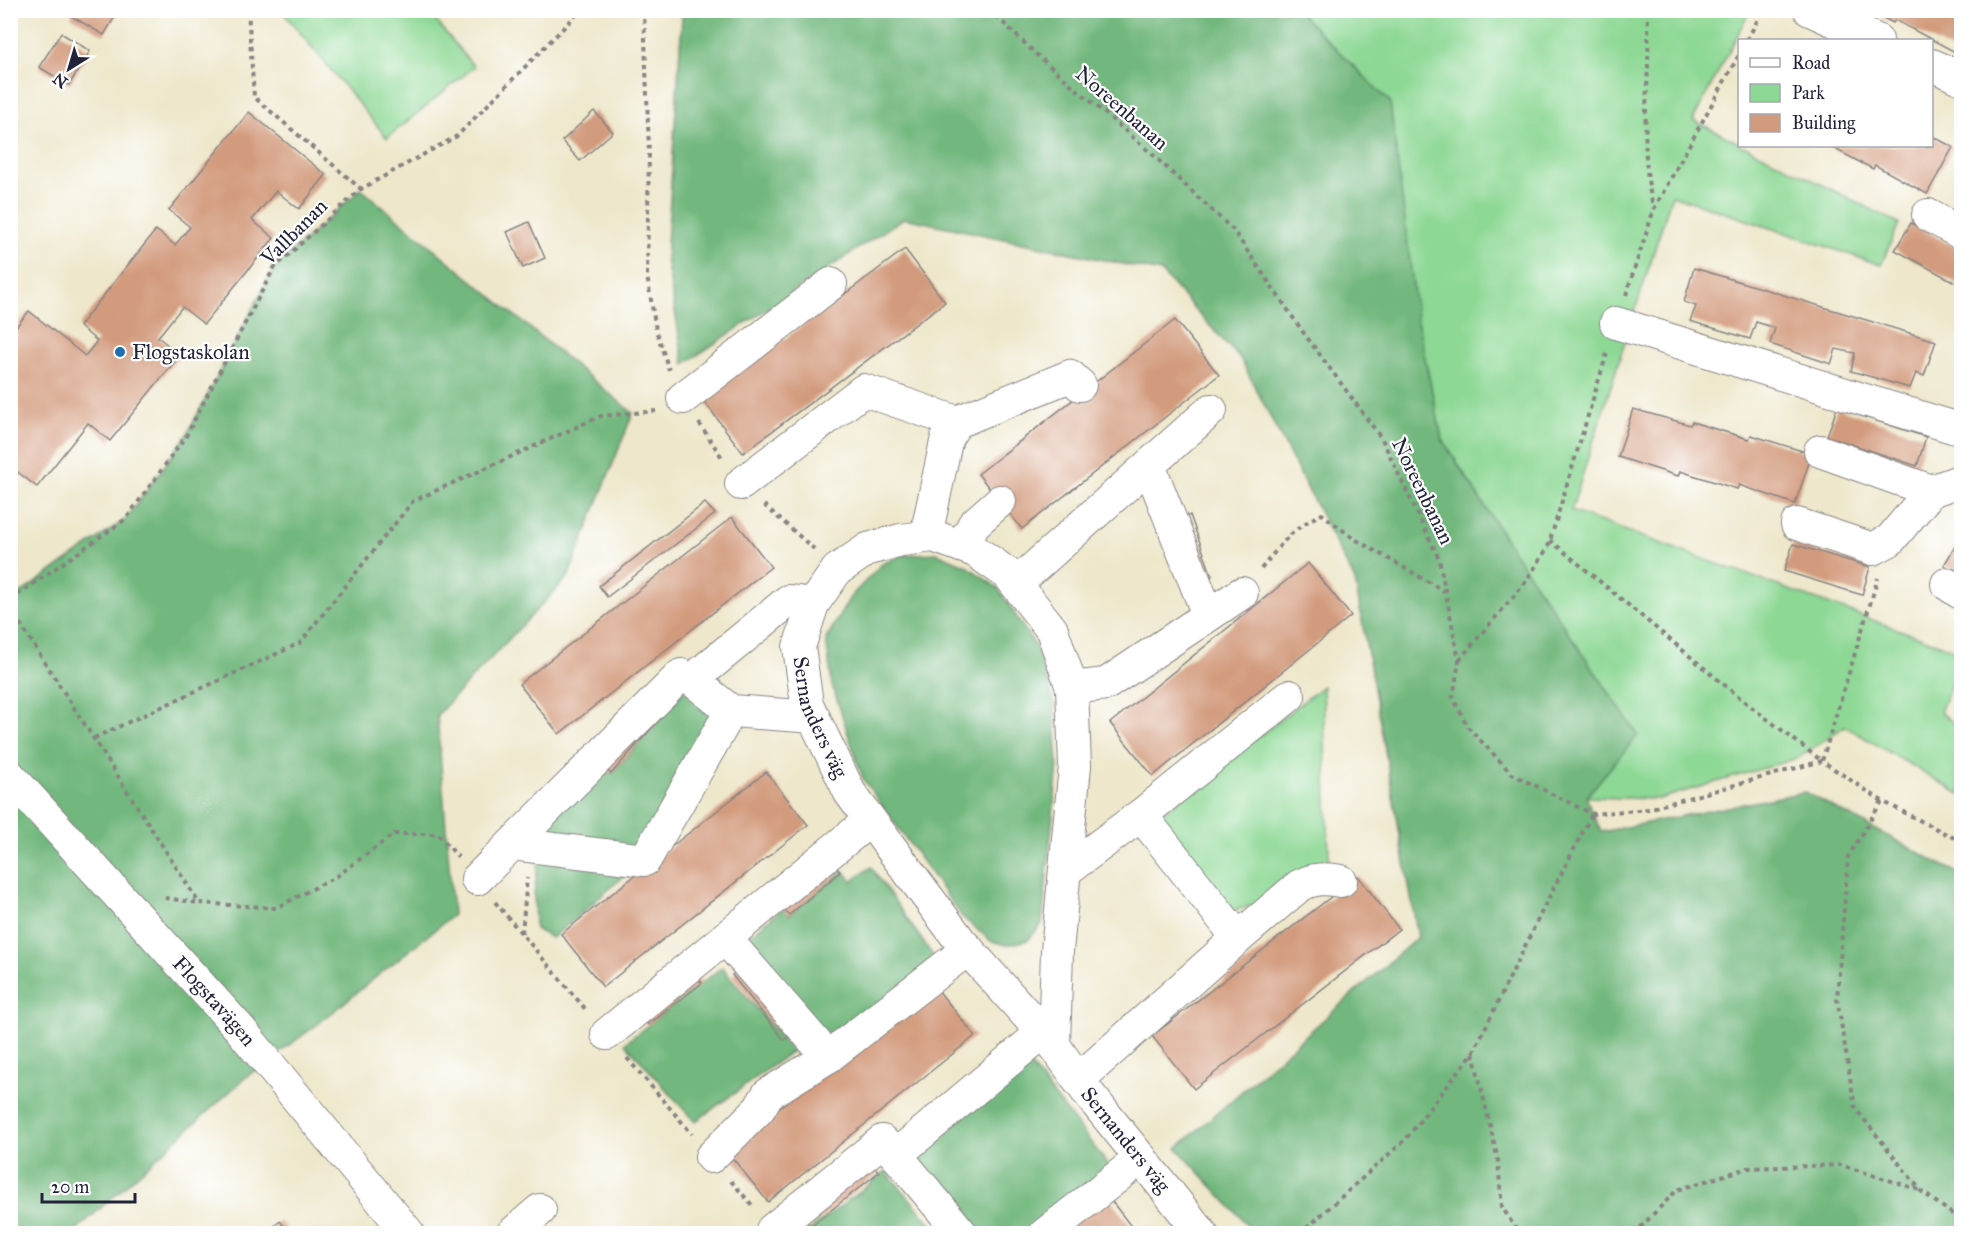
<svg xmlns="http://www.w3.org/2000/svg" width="1972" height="1244" font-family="'IM FELL Great Primer',serif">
<rect width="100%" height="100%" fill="#fff"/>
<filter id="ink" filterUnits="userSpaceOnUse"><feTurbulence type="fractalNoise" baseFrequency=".0167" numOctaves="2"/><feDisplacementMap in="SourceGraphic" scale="12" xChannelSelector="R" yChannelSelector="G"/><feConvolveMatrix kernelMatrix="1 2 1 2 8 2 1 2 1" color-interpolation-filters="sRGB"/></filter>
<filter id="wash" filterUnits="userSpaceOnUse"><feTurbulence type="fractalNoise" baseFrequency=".008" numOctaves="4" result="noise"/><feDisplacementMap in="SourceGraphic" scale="24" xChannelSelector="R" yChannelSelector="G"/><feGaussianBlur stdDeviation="1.35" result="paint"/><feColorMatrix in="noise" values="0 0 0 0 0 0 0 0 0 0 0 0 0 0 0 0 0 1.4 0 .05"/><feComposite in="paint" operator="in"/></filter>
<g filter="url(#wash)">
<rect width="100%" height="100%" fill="#eee7cb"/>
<g fill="#8dd894" stroke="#587d68" stroke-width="1.5">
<polygon points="282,11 428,11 474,67 387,138"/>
<polygon points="1301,11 1750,11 1693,120 1739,143 1740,146 1745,146 1899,223 1881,265 1672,195 1571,511 1961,652 1961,659 1940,712 1961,729 1961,795 1845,726 1798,758 1659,799 1586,797 1513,551 1442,439 1418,325"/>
<polygon points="1323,686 1329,859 1281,895 1258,904 1226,913 1157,817"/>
</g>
<g fill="#72b87e" stroke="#4a6d5c" stroke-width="1.5">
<polygon points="680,11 1301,11 1303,16 1390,102 1418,325 1442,439 1513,551 1638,735 1586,797 1601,832 1805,792 1961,875 1961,1233 1255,1233 1177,1148 1418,937 1355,581 1241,360 1161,272 904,218 684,364 666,259 682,18"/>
<polygon points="361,189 633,413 568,577 437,715 453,915 318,1024 245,1078 73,1233 11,1234 11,600 126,519 186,436 274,268"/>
<polygon points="937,553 967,566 998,588 1038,650 1054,702 1058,765 1042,924 1028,940 1007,945 991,941 962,917 863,779 832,685 826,639 851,596 882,564 902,555"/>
<polygon points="683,689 711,711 645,850 522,840 599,766 611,774 664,715"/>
<polygon points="539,854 635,867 552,938 535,929 534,896"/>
<polygon points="871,867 940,966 826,1045 741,942 783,908 789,915 844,871 852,881"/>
<polygon points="722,967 792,1051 695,1122 625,1043"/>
<polygon points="1027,1061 1118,1177 1045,1233 975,1233 910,1153"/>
<polygon points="886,1171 939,1233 806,1233"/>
</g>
<g id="blocks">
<g fill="#d39b7e">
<polygon points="74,10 119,10 104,35 71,16"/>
<polygon points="1869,10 1962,10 1962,49 1960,48 1957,53 1895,20 1893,23"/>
<polygon points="61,33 90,51 69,85 39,67"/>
<polygon points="594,111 613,132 580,161 562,141"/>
<polygon points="249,112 326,175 299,209 276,191 252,220 274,238 204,324 182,307 158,337 180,355 110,441 88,423 37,487 10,466 10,334 29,311 85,356 97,341 79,326 156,230 175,245 190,227 169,210"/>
<polygon points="1932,136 1953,147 1927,194 1875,165 1873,169 1829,146 1932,146"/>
<polygon points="529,222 545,258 523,268 507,232"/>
<polygon points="1911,223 1962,251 1962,286 1895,250"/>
<polygon points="905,249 945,302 743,453 703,400"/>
<polygon points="1694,268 1936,341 1924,376 1916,373 1910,388 1851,371 1855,353 1836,349 1831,364 1770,344 1775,328 1756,322 1750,339 1690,321 1696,306 1684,302"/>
<polygon points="1175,320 1219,375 1022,529 978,474"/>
<polygon points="1837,408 1926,437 1917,466 1827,436"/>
<polygon points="1633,409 1690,425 1692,422 1749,439 1751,435 1812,454 1795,504 1739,485 1737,489 1680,471 1678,476 1618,457"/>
<polygon points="705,503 715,514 607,597 599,586"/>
<polygon points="1190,515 1212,576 1201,580 1178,521"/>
<polygon points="732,517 771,567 559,734 519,684"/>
<polygon points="1959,540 1962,542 1962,576 1944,565"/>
<polygon points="1793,544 1870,567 1862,595 1784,571"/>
<polygon points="1308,563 1351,616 1153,776 1110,723"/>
<polygon points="656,706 664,714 611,774 602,765"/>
<polygon points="766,772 808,825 603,987 561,934"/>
<polygon points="833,863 840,872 789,915 780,905"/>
<polygon points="1358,876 1399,929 1194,1089 1152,1036"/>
<polygon points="741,967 792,1034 784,1040 732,975"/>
<polygon points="693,972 702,983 648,1025 640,1014"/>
<polygon points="933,984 975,1036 768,1202 726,1150"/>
<polygon points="870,1162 879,1172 811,1226 803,1216"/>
<polygon points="1106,1194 1137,1234 1056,1234"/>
<polygon points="280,1221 290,1234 265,1234"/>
</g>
</g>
</g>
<g filter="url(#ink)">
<use href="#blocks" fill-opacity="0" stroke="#888483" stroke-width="1.5"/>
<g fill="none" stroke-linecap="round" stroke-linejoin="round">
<g stroke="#888483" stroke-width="34">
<g id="minor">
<polyline points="1810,10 1877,40"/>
<polyline points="1932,65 1962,79"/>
<polyline points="1928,215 1962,234"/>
<polyline points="1616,323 1962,430"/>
<polyline points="683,398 831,284"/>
<polyline points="1820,451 1931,491 1962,480"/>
<polyline points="1149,465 1211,410"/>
<polyline points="741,484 864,390 957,422"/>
<polyline points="1797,524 1873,549 1890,540 1931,491"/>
<polyline points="926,536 947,437 957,422 1070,376 1080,385"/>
<polyline points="962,546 974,524 1000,501"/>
<polyline points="1016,584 1149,465 1208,615"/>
<polyline points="1947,584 1962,594"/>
<polyline points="692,680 731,711 814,717"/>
<polyline points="1072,688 1106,684 1242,593"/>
<path id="s1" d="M10,776L240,1029L409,1234"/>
<polyline points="1141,815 1289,696"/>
<polyline points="512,844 645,860 731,711"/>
<polyline points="1065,871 1141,815 1238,938 1078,1080"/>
<polyline points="477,879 681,675 692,680 788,601 813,604"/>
<polyline points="725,938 828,1057"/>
<path d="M1238,938L1299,886C1313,878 1326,878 1341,881"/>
<polyline points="607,1034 870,820"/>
<path id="s2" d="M1054,1045L1057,951L1075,766L1072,688L1052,630L1008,574L975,551L933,536L901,540L868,549L837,570L813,604L799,647L807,704L850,793L961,942L1054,1045L1088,1093L1202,1234"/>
<polyline points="711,1157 759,1109 768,1094 828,1057 968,949"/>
<polyline points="772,1230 882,1141 896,1155"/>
<polyline points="512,1234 540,1210"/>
<polyline points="962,1234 896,1155 1042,1033"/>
<polyline points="1045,1234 1141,1158"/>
</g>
</g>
<g stroke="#888483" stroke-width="4" stroke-dasharray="4.5 4.5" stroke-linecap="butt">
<polyline points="248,10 254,97 361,189"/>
<polyline points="644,10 649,153 647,276 656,330 669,370"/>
<polyline points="990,10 1038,56 1150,152 1233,230 1303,332 1382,439 1439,559 1459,660 1453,698 1468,727 1512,774 1592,814 1648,809 1822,761 1882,801 1962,842"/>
<path d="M1647,10C1653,76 1636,145 1654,209"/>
<polyline points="1747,40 1763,10"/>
<polyline points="1626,295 1654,209 1740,53"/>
<polyline points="699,423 723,459"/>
<polyline points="764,505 814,549"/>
<polyline points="1550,540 1745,702 1822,761 1878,578"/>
<path d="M1261,569C1282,543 1292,528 1322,514L1353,538L1444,591"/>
<polyline points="10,600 126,519 186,436 274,268 361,189 457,136 581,10"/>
<polyline points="10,608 199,903 276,908 337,876 394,834 438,834 458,857"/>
<polyline points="1459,660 1525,583 1548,547 1607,353"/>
<polyline points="10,738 16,744"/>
<polyline points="94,738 300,643 413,501 601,416 656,411"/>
<polyline points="1882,801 1848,857 1837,998 1855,1108 1921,1191 1962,1221"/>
<polyline points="165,898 199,903"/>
<polyline points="495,902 587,1011"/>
<polyline points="522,933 527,878"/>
<polyline points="1473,1053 1498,1160 1502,1207 1519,1234"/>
<polyline points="627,1058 692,1134"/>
<polyline points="731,1181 752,1205"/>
<polyline points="1300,1234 1405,1140 1473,1053 1545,905 1592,814"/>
<polyline points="1634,1234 1677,1190 1748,1168 1841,1165 1920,1190"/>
</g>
<use href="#minor" stroke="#fff" stroke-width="32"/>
</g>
</g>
<circle fill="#1f6fb2" stroke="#fff" stroke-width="2" cx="120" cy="352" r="6"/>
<g text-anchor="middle" stroke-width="4.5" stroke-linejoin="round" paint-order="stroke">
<g font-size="21" fill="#22223b" stroke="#fff">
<text transform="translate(1122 108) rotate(41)" y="7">Noreenbanan</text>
<text transform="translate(294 232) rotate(-45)" y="7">Vallbanan</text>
<text transform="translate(1423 491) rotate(64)" y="7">Noreenbanan</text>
<text dy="7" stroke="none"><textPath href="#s2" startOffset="840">Sernanders väg</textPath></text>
<text dy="7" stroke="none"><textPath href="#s1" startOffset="304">Flogstavägen</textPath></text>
<text dy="7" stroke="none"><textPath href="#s2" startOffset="1366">Sernanders väg</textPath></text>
</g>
<g font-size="21" fill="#22223b" stroke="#fff" text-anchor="start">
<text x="132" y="359">Flogstaskolan</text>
</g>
</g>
<rect width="1972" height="1244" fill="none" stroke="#fff" stroke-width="36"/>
<rect x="1738" y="39" width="195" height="108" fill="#ffffff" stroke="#a7a7b1" stroke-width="1.5"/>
<rect x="1750" y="58" width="30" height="9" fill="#ffffff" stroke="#a7a7b1" stroke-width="1.5"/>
<text x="1792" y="69" font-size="18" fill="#22223b">Road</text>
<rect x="1750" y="84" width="30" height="18" fill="#8dd894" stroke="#a7a7b1" stroke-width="1.5"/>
<text x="1792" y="99" font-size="18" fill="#22223b">Park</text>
<rect x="1750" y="114" width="30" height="18" fill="#d39b7e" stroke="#a7a7b1" stroke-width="1.5"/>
<text x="1792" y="129" font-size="18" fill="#22223b">Building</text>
<g transform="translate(69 69) rotate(217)" stroke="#ffffff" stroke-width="4.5" paint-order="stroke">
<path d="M0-4.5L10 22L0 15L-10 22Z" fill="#22223b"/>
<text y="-9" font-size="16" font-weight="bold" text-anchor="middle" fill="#22223b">N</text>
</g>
<path d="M42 1193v9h93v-9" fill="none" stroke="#22223b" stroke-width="3"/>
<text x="51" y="1193" font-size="18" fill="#22223b" stroke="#ffffff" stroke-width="4.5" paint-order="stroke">20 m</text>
</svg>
